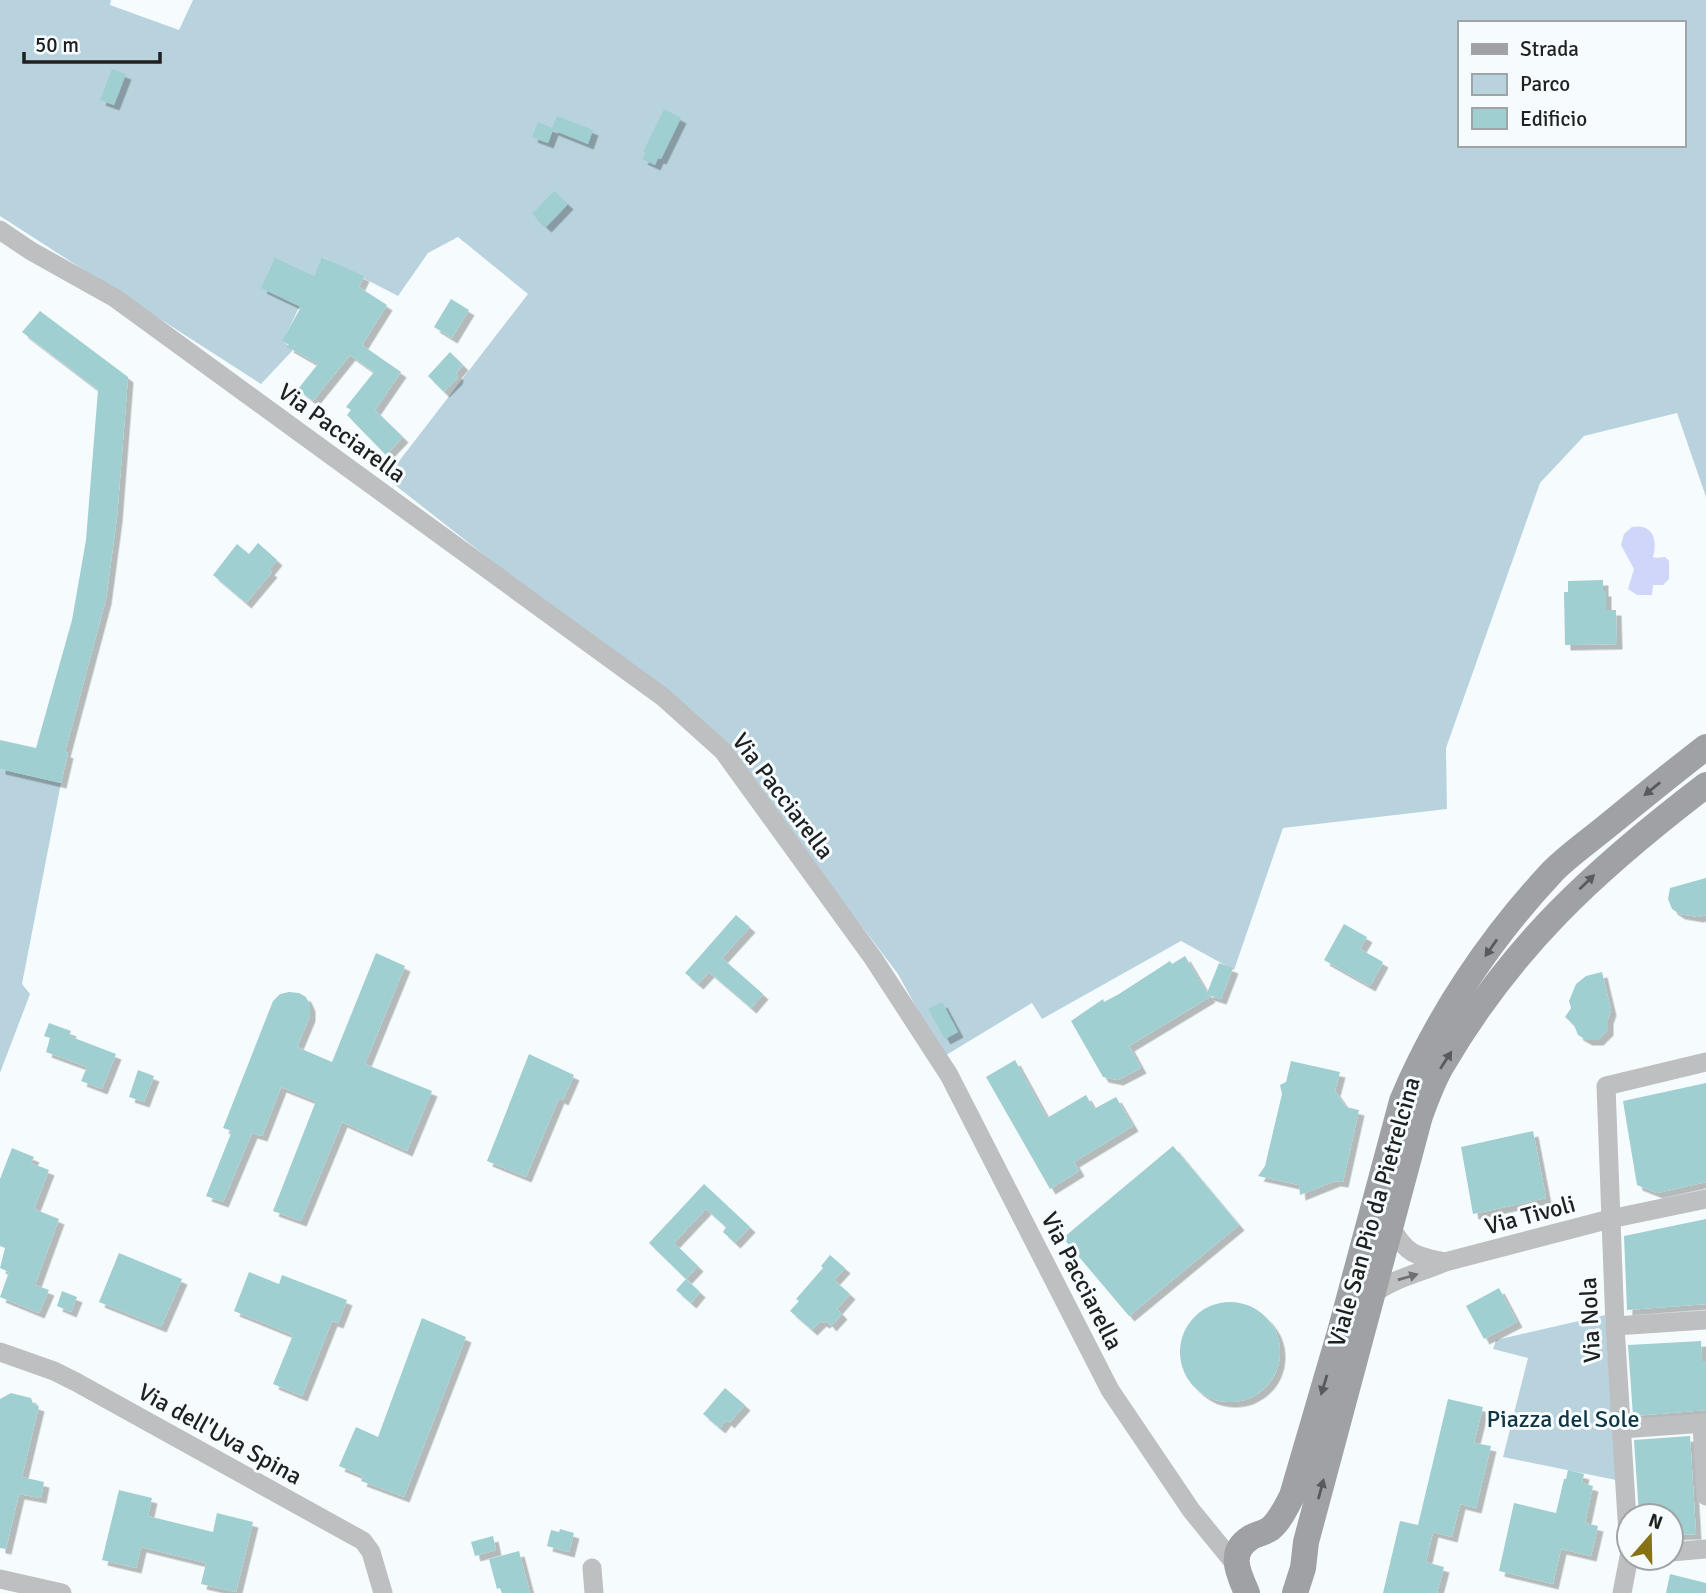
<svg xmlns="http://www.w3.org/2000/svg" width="1706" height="1593" font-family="Signika,sans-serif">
<defs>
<filter id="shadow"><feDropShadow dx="5.5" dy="5.5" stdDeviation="0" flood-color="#0004"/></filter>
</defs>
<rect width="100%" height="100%" fill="#f6fcfe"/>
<g fill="#b9d3de" fill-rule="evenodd">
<path d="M0,0H111L110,5L179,30L193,0H1706V497L1677,413L1584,436L1540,483L1446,748L1447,809L1283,828L1234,970L1181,941L1042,1019L1032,1003L943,1057L898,974L720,740L386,478L528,294L458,237L428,253L398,296L323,257L283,341L293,350L261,384L0,216ZM1459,23H1683V145H1459Z"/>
<polygon points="0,769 61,783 22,984 30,994 0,1073"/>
<polygon points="1605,1315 1616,1480 1503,1457 1528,1358 1493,1349 1496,1340"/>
</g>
<path fill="#d0d6fa" d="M1632,527C1653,523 1658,540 1653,557L1656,558L1665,557L1669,561V579L1663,585H1653L1652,595H1637L1628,589L1634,569L1621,545L1624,534Z"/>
<g fill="#9fcfd1" filter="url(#shadow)">
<polygon points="112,69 126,74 114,105 100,100"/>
<polygon points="664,109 681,118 661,159 658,158 655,165 642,159 646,152 643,152"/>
<polygon points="557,116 593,130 588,144 553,130 548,143 532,137 538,122 552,128"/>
<polygon points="554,191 568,204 546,227 532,214"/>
<polygon points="322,257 364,276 359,287 387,305 362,345 401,372 375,410 403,437 386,455 347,415 351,410 346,407 374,372 350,355 313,401 298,389 318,364 288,347 289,345 282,341 301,307 261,288 275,258 314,276"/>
<polygon points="451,299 469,310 452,338 434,327"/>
<polygon points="40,311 128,377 117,517 106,599 65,752 68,753 61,783 0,769 0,740 36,748 72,620 86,540 98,390 22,332"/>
<polygon points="450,352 463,365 456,373 458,375 457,379 444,392 428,376"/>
<polygon points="258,543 277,560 269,570 272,572 246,603 213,575 237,544 249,554"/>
<polygon points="1603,580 1603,591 1606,591 1606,610 1616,610 1617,644 1565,645 1564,592 1568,592 1568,581"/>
<polygon points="1706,878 1706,915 1698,917 1680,914 1672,909 1668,899 1670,888"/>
<polygon points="736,915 750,927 722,958 763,994 751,1008 709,972 698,984 685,973"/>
<polygon points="1344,924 1367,937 1360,949 1383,962 1370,986 1324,960"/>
<polygon points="376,953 405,966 365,1064 432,1091 407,1151 342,1122 301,1221 273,1211 316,1101 281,1087 262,1136 252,1133 223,1202 206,1196 232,1131 223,1128 273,1001 280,994 289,992 299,993 306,997 310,1006 310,1016 297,1047 332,1062"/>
<polygon points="1185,956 1207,993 1219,963 1233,968 1221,999 1208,995 1210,997 1129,1046 1141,1068 1118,1080 1103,1077 1071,1021 1103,999 1104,1002 1119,994 1170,961 1172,964"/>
<polygon points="1602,972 1611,1010 1608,1019 1608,1030 1598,1040 1587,1040 1578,1035 1574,1025 1565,1017 1571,1008 1569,1001 1576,984 1586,976"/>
<polygon points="942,1002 958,1032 945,1039 928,1009"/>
<polygon points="49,1023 71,1031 69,1036 116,1054 102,1089 81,1081 87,1067 46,1052 50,1038 44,1036"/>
<polygon points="529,1054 574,1075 563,1100 559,1098 526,1177 487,1161"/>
<polygon points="1015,1060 1047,1118 1086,1095 1094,1109 1116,1097 1133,1126 1074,1162 1079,1171 1050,1189 986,1077"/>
<polygon points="1291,1061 1340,1072 1335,1091 1346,1107 1359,1110 1343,1182 1335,1181 1300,1195 1299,1185 1258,1176 1265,1166 1282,1094 1280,1085 1286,1082"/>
<polygon points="138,1070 154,1076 144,1102 129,1097"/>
<polygon points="1706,1083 1706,1182 1657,1193 1637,1185 1623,1101"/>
<polygon points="1533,1131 1546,1198 1473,1214 1461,1147"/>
<polygon points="1173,1146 1239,1225 1129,1316 1063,1238"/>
<polygon points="12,1148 34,1157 31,1163 49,1170 34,1209 59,1219 35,1285 49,1290 39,1313 0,1297 9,1272 0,1268 5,1248 0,1246 0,1179"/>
<polygon points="704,1184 750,1227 735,1243 723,1232 726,1227 706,1209 674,1243 698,1266 686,1279 649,1243"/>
<polygon points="1706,1219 1706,1304 1627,1310 1624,1236"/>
<polygon points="119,1253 182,1279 161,1327 99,1302"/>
<polygon points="830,1255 845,1268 834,1280 850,1294 837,1309 842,1314 831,1326 827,1321 824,1323 821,1321 812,1330 790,1311 799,1301 796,1299 823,1268 821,1266"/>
<polygon points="249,1272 279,1284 282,1275 347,1300 338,1323 332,1321 302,1396 273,1384 293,1335 234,1311"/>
<polygon points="686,1279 700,1292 691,1303 676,1290"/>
<polygon points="1499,1288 1517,1322 1484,1339 1466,1306"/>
<polygon points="62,1291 77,1297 71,1312 57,1306"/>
<circle cx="1230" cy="1352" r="50"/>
<polygon points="422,1318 466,1337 404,1497 361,1481 363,1476 339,1466 356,1427 378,1437"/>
<polygon points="1701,1341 1702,1361 1706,1361 1706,1410 1633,1416 1628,1345"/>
<polygon points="725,1388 745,1405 729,1423 726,1420 720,1428 703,1414"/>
<polygon points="11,1393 31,1398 33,1404 39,1406 22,1477 44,1482 41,1498 19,1494 6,1549 0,1548 0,1399"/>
<polygon points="1448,1399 1483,1407 1474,1443 1491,1446 1476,1508 1460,1504 1452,1537 1433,1532 1426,1562 1444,1567 1437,1593 1383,1593 1400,1521 1418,1525"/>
<polygon points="1690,1436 1696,1534 1671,1535 1671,1516 1639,1516 1634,1440"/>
<polygon points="1568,1470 1584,1474 1582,1483 1593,1486 1585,1523 1598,1526 1591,1556 1561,1549 1553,1584 1499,1571 1514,1503 1556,1513 1564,1479 1566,1479"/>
<polygon points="119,1490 152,1498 148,1516 213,1532 217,1513 253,1522 236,1592 201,1584 206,1563 141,1547 136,1568 102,1560"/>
<polygon points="560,1529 574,1533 569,1552 547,1546 551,1530 559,1532"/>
<polygon points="493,1536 496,1550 475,1556 471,1542"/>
<polygon points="519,1551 530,1593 502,1593 500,1588 497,1589 489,1559"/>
<polygon points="1670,1574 1706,1583 1706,1593 1666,1593"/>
</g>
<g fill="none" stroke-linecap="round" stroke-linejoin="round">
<g stroke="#bdbfc1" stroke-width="19">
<polyline points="0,230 31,251 115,298 663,697 723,751 873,958 949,1075 1110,1390 1191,1510 1235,1564"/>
<path d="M1391,1227C1406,1254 1415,1256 1445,1262"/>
<path d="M1373,1294C1394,1278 1420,1273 1445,1262L1610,1219L1706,1199"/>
<polyline points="1615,1326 1706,1320"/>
<polyline points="0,1352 54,1371 76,1382 363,1541 371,1552 383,1593"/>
<polyline points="1702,1424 1706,1496"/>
<polyline points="1621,1429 1706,1423"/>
<polyline points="1629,1551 1615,1326 1606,1086 1706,1062"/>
<polyline points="1671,1552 1706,1549"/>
<polyline points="592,1568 594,1593"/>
<polyline points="0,1579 62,1593"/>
<polyline points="1622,1593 1629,1557"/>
</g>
<g stroke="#9fa1a5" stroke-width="26">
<path d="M1247,1593C1239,1574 1227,1553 1250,1538C1256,1534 1264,1533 1270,1529C1280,1521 1286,1507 1292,1496L1340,1332L1402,1101C1437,1017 1491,937 1553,871C1569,855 1589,841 1606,827C1639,800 1672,773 1706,747"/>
<path d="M1295,1593L1303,1568L1306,1542L1420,1116C1426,1100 1432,1083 1441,1067C1511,946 1596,869 1706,785"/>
</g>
</g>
<defs><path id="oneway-solid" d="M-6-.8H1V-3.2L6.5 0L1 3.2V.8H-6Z" transform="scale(1.75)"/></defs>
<g fill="#585a5c">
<use href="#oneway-solid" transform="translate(1652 789) rotate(141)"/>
<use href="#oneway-solid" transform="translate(1587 882) rotate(-44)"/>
<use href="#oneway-solid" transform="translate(1491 948) rotate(125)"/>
<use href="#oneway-solid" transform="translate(1446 1060) rotate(-57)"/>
<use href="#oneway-solid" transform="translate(1324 1385) rotate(107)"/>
<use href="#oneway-solid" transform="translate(1321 1489) rotate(-75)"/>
</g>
<use fill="#6e7071" href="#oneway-solid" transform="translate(1408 1277) rotate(-16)"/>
<g text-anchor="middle" stroke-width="6" stroke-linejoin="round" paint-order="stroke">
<g font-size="24" fill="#1e2021" stroke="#f6fcfe">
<text transform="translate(342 433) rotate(36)" y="8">Via Pacciarella</text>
<text transform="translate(783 796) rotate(53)" y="8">Via Pacciarella</text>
<text transform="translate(1374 1212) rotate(-74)" y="8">Viale San Pio da Pietrelcina</text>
<text transform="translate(1530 1215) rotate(-15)" y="8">Via Tivoli</text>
<text transform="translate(1082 1281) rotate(63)" y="8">Via Pacciarella</text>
<text transform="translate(1590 1320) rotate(-93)" y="8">Via Nola</text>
<text transform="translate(220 1434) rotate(29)" y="8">Via dell'Uva Spina</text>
</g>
<g font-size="24" fill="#0f3442" stroke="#f6fcfe">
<text x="1563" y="1427">Piazza del Sole</text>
</g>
</g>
<rect x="1458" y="21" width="228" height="126" fill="#f6fcfe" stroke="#a0a4a6" stroke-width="2"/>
<rect x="1472" y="44" width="35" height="10" fill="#9fa1a5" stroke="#a0a4a6" stroke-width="2"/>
<text x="1520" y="56" font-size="21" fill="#1e2021">Strada</text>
<rect x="1472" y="74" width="35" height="21" fill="#b9d3de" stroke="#a0a4a6" stroke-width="2"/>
<text x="1520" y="91" font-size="21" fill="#1e2021">Parco</text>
<rect x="1472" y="108" width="35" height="21" fill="#9fcfd1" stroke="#a0a4a6" stroke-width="2"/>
<text x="1520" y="126" font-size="21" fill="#1e2021">Edificio</text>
<g transform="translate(1650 1537) rotate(20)"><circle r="33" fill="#f6fcfe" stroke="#a0a4a6" stroke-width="2"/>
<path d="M0-5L12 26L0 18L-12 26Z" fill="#877214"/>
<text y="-10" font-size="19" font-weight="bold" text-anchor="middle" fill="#1e2021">N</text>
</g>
<path d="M24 52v10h136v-10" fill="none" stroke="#1e2021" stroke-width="3.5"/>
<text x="35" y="52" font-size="21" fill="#1e2021" stroke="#f6fcfe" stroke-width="5" paint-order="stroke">50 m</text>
</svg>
